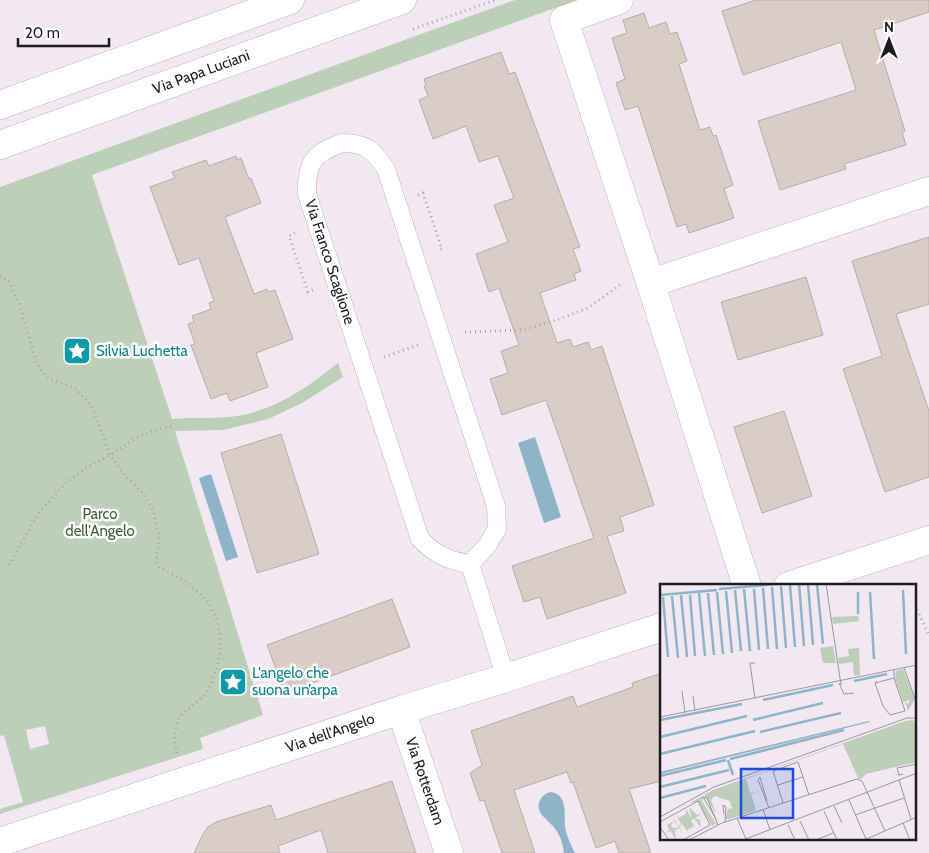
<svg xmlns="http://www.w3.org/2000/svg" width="929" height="853" font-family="Cabin,sans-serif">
<rect width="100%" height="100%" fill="#f1e8f2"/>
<path fill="#bdceb9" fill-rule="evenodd" d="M515,0H577L92,175L172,419C193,417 215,419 237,416C276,410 308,387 338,363L343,377L302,403L268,419L223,430L175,431L263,715L200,738L203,749L0,814V809L23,802L4,735L0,736V187ZM45,726L49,744L30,749L26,730Z"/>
<g fill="#8fb3c9">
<polygon points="535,437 561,517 544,523 518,443"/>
<polygon points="211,474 238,557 226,561 199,478"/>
<path d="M550,792C568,794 564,813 565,826C566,835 571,845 575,853H564C563,845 561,837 556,830C552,824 546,820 542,815C535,806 540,795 550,792Z"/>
</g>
<g fill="#d9cdc6" stroke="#b8ada7">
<polygon points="756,0 929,0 929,12 874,30 905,131 902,132 906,145 844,164 846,169 780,190 758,121 856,90 841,42 743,75 722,11"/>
<polygon points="644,13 649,28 666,22 670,34 677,32 687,61 679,64 700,130 710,127 713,136 716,135 733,185 724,189 734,218 689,233 686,224 677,227 638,106 625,110 616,83 625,79 612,38 627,33 623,20"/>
<polygon points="501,52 509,74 515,72 580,247 573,249 581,271 574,274 576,280 540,293 557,343 570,339 573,347 588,342 591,350 602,346 654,505 620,517 624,531 607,536 626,593 547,619 540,597 524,602 512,566 594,538 546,400 502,415 490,379 508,373 501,351 519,345 499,288 489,292 476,254 508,242 494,205 514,198 498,156 479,162 466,126 433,139 419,100 428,96 424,86 426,85 424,79"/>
<polygon points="236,156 237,160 241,158 249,179 251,178 261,203 225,217 254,294 267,289 268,292 275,290 293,339 256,353 268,387 230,401 227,393 211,399 191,345 195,344 188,324 194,322 192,316 211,309 209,303 214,301 199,258 179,265 150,187 175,178 172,172 206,160 209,166"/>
<polygon points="929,237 929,304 896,314 929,411 929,477 885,492 843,369 882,356 852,261"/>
<polygon points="806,277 823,335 738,360 721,302"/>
<polygon points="784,411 812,496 762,513 734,427"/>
<polygon points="281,434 319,554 257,573 221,453"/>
<polygon points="392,599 410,647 285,693 267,645"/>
<polygon points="662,673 662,781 629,789 651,853 619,853 615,841 596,848 573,782 571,783 567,772 514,790 535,853 502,853 484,800 480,801 470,773 482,765 471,731 573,696 577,707 633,687 632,683"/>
<polygon points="392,781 416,853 328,853 321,830 278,846 280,853 194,853 203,834 208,827 216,822 271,805 276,820"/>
</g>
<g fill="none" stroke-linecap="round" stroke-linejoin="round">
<g stroke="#bcb4bd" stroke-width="19">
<g id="lane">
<path d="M342,143C366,143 373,150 386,169L496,506L497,529L487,546L470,564C448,561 435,554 420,539L307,194C306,163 313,153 342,143Z"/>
<polyline points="470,564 506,678"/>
</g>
</g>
<g stroke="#bcb4bd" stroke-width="29">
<g id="street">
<polyline points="619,0 564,20 648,275 747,586"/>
<polyline points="651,283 929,191"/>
<polyline points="788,586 929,540"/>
<polyline points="401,710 449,853"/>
<polyline points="0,842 401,710 506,678 662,627"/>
</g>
</g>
<g stroke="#bcb4bd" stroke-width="29">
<g id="secondary">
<polyline points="0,105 290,0"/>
<polyline points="0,145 402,0"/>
</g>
</g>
<g stroke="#ada5ad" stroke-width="3" stroke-dasharray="1 4" stroke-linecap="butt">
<polyline points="413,29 496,0"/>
<polyline points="418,195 423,193 442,249 437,250"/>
<polyline points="295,233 289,236 308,292 313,290"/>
<polyline points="0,276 8,280 19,303 37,364 49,379 75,388 93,408 110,455 125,475 142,492 153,510 159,536 156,561 159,567 187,582 210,604 218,623 221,647 217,668 207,693 179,717 174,735 177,754"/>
<polyline points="465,332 523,330 559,319 588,308 620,285"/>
<polyline points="384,357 418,345"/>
<polyline points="9,565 40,511 66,483 87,467 110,455 136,438 159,429 174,426"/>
<polyline points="915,605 929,636"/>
</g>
<use href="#lane" stroke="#fff" stroke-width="18"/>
<use href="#street" stroke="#fff" stroke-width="28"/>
<use href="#secondary" stroke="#fff" stroke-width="28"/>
</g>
<defs>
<g id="sight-square" transform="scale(1.4375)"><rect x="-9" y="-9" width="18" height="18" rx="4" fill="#0f9aa8" stroke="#fff"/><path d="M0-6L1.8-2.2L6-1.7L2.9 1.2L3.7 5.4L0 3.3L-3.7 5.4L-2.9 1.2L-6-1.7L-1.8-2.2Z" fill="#fff"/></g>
</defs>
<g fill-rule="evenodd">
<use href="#sight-square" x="77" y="351"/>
<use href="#sight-square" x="233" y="682"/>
</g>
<g text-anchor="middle" stroke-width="5" stroke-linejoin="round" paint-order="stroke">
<g font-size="15" fill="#1f1c1f" stroke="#fff">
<text transform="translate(201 72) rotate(-20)" y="5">Via Papa Luciani</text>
<text transform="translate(330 262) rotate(72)" y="5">Via Franco Scaglione</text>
<text transform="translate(330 733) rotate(-19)" y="5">Via dell'Angelo</text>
<text transform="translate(425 781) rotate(71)" y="5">Via Rotterdam</text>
</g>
<g font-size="15" fill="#0d838f" stroke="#fff" text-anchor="start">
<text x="96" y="356">Silvia Luchetta</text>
<text x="252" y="678">L'angelo che<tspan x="252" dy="17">suona un’arpa</tspan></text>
</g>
<g font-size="15" fill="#3d6034" stroke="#fff">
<text x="100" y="519">Parco<tspan x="100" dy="17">dell'Angelo</tspan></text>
</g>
</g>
<g transform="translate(660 584)">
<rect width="256" height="256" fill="#f1e8f2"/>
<path d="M198,32L199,37L173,40L172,33ZM173,62L176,79H163L160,64ZM199,64L200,91L194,92L193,78L179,80L178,74L189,72L188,65ZM243,85L255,115L248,127L245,118L248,120L250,116L243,118L235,95L236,87ZM253,136L256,139V178L206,190L201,195L198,194L183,160L86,195L90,209L100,207L91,210L96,226L92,228L65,236L68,225L72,224L70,217L55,212L51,216L56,229L44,211L42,217L56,240L52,242L38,218L30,219L53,206L245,137ZM29,223L37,231L42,230L35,234L40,236L41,244L34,234L31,237L34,242L27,246L29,250L22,240L19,243L25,252L19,244L15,246L16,256L11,247L6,249L9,246L7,241L14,237L13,233L18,242L14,237L11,240L12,244H17L21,240L16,231L19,234L26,230V225L32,235Z" fill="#bdceb9"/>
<path d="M209,137L210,138L0,190V188Z" fill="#8fb3c9"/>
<path fill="none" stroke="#8fb3c9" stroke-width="2.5" d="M139,0L144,62M148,0L153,61M157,0L163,60M130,1L135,63M121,2L126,64M112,3L117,65M103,4L108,65M59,5L117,0M84,5L90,67M94,5L99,66M75,6L81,67M243,6L246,70M66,7L72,69M57,8L63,70M198,8V30M210,8L214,75M39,9L45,72M48,9L54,71M0,11L57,6M21,11L27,73M30,11L35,72M12,12L18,74M3,13L8,73M194,97L227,90M103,116L173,101M0,136L82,120M93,136L163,119M100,148L181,129M0,153L87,132M0,170L95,147M70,175L184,146M68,176L73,191M0,192L66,176M0,203L69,186M0,214L46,202"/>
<path fill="none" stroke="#9d969e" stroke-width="1" d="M166,0L181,101M95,79H90L95,115M244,84L256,117M234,94L215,99L223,122L230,131L245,127L234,94V86M179,99L184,110L194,109M22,107L25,129M33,112L35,127M0,133L257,81M243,190L239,191L237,184L257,180M239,196L251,235M118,201L143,193M189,216L206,255M107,217L100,193L98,196L109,224M123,219L113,187L138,178L149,211M174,222L182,239M103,225L110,246M164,227L177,256M64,230L63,221L66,223L65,238M195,231L244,214M0,233L54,203L247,134H256M77,234L86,255M56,235L43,213L47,214L58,241M140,237L149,256M0,238L38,217L50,241L23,256M243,239L250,256M128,241L135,256M0,243L9,256M29,256L62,239L197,195L202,197L225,247M83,256L257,189M156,256L173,249M204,256L257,233"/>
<path fill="#1d4ed8" fill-opacity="0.15" stroke="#1d4ed8" stroke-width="2.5" d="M81,185H133V234H81Z"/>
<rect width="256" height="256" fill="none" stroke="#1f1c1f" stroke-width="2.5"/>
</g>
<g transform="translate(889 40)" stroke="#ffffff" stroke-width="4" paint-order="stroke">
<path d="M0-4L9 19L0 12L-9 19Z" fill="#1f1c1f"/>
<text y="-8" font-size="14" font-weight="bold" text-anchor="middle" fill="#1f1c1f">N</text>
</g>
<path d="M18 38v8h91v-8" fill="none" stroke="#1f1c1f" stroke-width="2.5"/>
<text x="25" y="38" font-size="15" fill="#1f1c1f" stroke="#ffffff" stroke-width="4" paint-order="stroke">20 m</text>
</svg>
